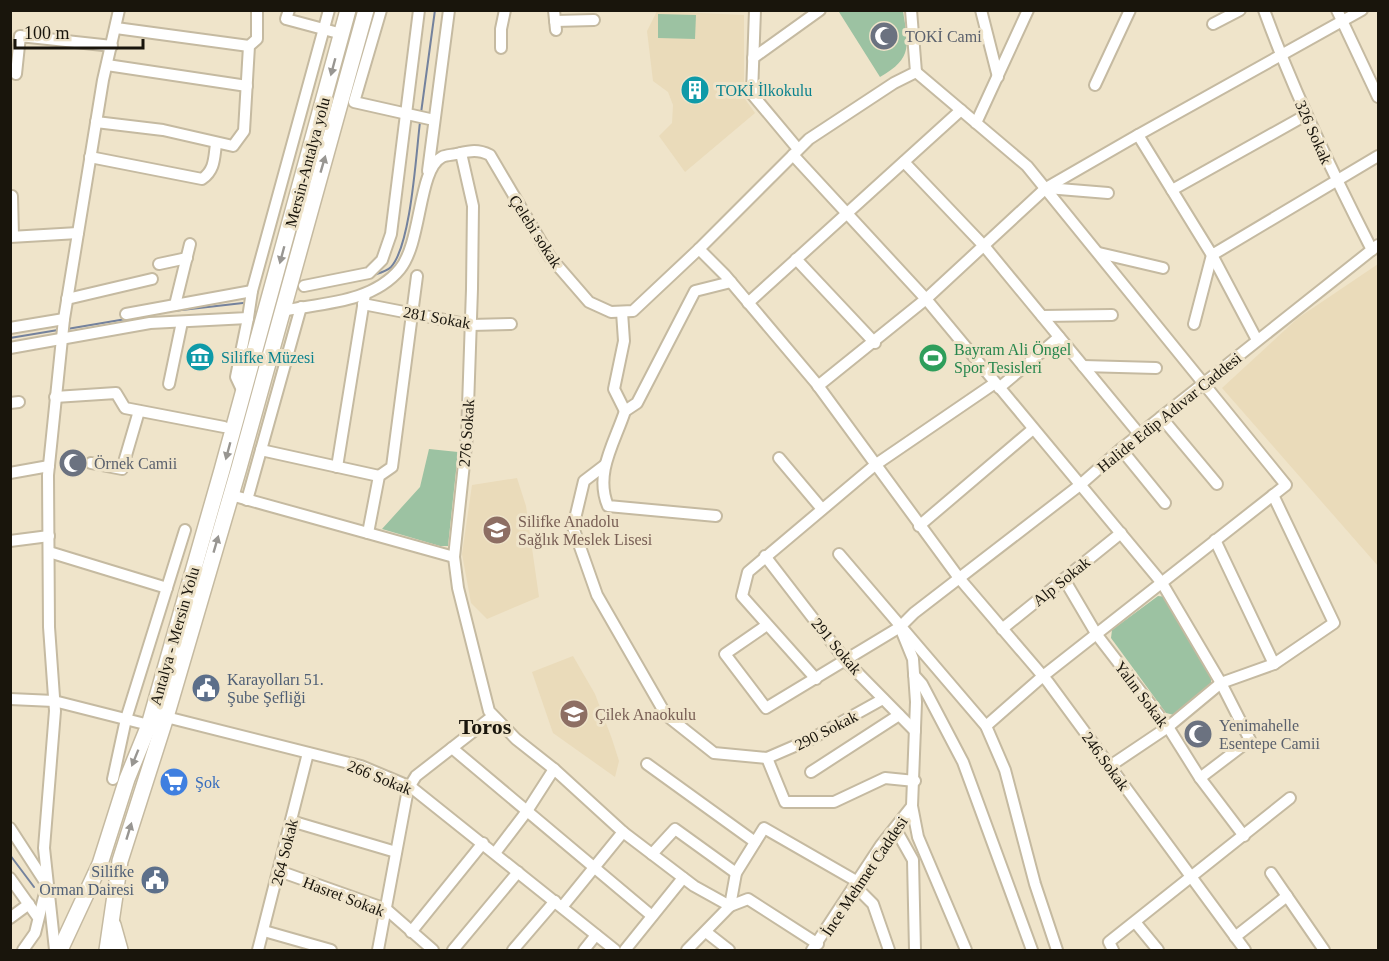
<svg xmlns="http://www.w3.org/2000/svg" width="1389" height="961" font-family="'Times New Roman',serif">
<rect width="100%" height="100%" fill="#efe4ca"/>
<g fill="#eadbba">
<polygon points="657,11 744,15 744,88 745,99 755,113 685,172 659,136 672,123 673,105 668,92 653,81 647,31"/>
<polygon points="1378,264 1378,566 1222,388 1298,318"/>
<polygon points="517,478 526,506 539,597 487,619 471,603 462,554 472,485"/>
<polygon points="573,656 595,694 612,739 619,761 615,777 553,733 532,672"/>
</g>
<g fill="#9cc2a2">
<path d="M841,10L903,11C908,44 914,58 880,77L839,12Z"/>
<polygon points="658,14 696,15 695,39 658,38"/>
<polygon points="429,449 458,452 448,546 440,546 382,529 420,487"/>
<polygon points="1158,596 1167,597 1211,672 1211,685 1174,715 1166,713 1111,638 1112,630"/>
</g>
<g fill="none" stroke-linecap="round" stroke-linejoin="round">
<g stroke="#74829d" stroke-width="2">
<polyline points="421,113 435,10"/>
<path d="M374,275C380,273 387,271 391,267C411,245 416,154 420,122"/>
<polyline points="349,282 361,280"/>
<polyline points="164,312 243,303"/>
<polyline points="67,329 126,319"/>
<polyline points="10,338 58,330"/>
<polyline points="10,855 34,887"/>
</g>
<g stroke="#c5baa1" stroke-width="14">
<g id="minor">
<polyline points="289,10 286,19 342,34"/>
<polyline points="381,10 354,102 434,120"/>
<polyline points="554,10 556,30"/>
<polyline points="755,10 752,94 798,149"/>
<polyline points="981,10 998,77"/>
<path d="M1264,10C1294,93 1332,172 1372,250"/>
<polyline points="1337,10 1378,97"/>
<polyline points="555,21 594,20"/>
<polyline points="1213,24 1240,10"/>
<polyline points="116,28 249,46"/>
<polyline points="501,48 501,29 505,10"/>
<polyline points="753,58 820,10"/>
<polyline points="107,65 247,86"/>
<polyline points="916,72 1027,166 1286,485 1043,676 986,726"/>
<polyline points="16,74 20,36 112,46"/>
<polyline points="1095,85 1130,10"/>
<polyline points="96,122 163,130 233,146 244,131 249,46 257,39 257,10"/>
<polyline points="976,123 1028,10"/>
<polyline points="1138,135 1362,10"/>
<polyline points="461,153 473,206 472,289 467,436 454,557 458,588 489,711 516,739 554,769 623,832 694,886 730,906 748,899 818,944"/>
<polyline points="793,155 926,299 1162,583 1221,683 1250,740 1200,778"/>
<path d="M90,157L202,179C215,170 214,158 216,144"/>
<polyline points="904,162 985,247 1140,435"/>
<polyline points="428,171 449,10"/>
<polyline points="1047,188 1108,193"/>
<polyline points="1172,190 1306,115"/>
<polyline points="12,196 13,236"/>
<polyline points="10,237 78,233"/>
<polyline points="699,249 725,275 816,383 959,578 1048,682 1245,950"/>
<polyline points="1099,253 1163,268"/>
<polyline points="1212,255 1257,340"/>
<polyline points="796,259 875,343"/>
<polyline points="159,264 187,258"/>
<polyline points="304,286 369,273 382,260 391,234 419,10"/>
<polyline points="67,299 152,279"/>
<polyline points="748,303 961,110"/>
<polyline points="363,304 471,325 511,324"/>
<polyline points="175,305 190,244"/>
<path d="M282,311C322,303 372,303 400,269C422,242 418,169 442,157C446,155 452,155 456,154C470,151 477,149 490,155L550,257L589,302L611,312L633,311L699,249L809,139L894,83L916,72L911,10"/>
<polyline points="622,312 624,341 614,389 625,411 637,403 695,291 731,282"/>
<polyline points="126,314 252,291"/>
<polyline points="1042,316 1112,315"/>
<polyline points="1194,324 1212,255"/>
<polyline points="10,328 64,319"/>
<polyline points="10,348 150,323 248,318 252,291 329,10"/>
<polyline points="1083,366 1156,368"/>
<polyline points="169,384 182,322"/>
<polyline points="818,386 926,299 1046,188 1138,135 1212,255 1378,156"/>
<polyline points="999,388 1059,337"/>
<polyline points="243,392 236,377 248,318"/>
<polyline points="55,397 116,393 125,408 224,427"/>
<polyline points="10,403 19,402"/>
<path d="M625,411C615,442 594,473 608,506L716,516"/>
<polyline points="1161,417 1217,484"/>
<polyline points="1121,449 1165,503"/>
<polyline points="261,450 379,476"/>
<polyline points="779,458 822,509"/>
<polyline points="91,463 122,469 139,411"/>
<polyline points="605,465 584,481 573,527 597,595 666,715 714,753 767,758 811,739 883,699"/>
<polyline points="337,467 365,294"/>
<polyline points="10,473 49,466"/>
<polyline points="231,495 454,557"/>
<polyline points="247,500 301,307"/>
<polyline points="919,526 1033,429"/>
<polyline points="368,533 379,476 392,467 417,276"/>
<polyline points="1215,540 1274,664"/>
<polyline points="10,541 49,536"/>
<polyline points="49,552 167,588"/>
<polyline points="839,554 986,726 1005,770 1035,884 1057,950"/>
<polyline points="765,556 846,661 915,731"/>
<polyline points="1064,579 1097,635 1168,727 1200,778 1244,836"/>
<polyline points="767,625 725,654 766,708 900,627"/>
<polyline points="1002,629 1121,533"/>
<polyline points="914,675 922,684 963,762 1032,950"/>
<polyline points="816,679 742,596 748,572 875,465 995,383"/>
<polyline points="10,699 54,701 149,725"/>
<polyline points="166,717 361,766 411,787 615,950"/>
<polyline points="452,748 652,916"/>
<polyline points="767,758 785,802 834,802 885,778 915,781"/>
<polyline points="647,764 755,842"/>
<polyline points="1110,766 1168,727 1221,683 1274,664 1334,623 1273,495"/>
<polyline points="811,772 899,715"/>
<polyline points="113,779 126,719 185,530"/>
<polyline points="912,806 918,837 966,950"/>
<polyline points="291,821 396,852"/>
<polyline points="10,828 47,885 35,933 23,950"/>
<polyline points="895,828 913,860 915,950"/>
<polyline points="495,853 527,811 554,769"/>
<polyline points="652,854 675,829 736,873"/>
<polyline points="279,871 386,909 433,950"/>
<polyline points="1271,873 1324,950"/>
<polyline points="10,878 37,916"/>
<polyline points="855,886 873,904 889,950"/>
<polyline points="562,907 623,832"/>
<polyline points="10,918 29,904"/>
<polyline points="1135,922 1158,950"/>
<polyline points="264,931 331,950"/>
<polyline points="411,932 483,843"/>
<polyline points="706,932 729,950"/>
<polyline points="1235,937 1287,896"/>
<polyline points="55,950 44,848 55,711 49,627 48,475 64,319 103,80 119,10"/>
<polyline points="258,950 308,753"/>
<polyline points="378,950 408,789 416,776 493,716"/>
<polyline points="453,950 518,872"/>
<polyline points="513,950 555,901"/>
<polyline points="584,950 596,935"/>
<polyline points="625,950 683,878"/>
<polyline points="687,950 730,906 736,873 764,828 858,882"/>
<polyline points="812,950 881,845 912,806 916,702 913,659 900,627 914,613 1080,485 1121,449 1378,245"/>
<polyline points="1113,950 1109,942 1290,798"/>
</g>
</g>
<g stroke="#c5baa1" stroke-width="18">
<g id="highway">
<polyline points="113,925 120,950"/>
<polyline points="60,950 100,864 127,779 149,725 222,470 348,10"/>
<polyline points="107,950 120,861 166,717 239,468 366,10"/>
</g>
</g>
<use href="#minor" stroke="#fff" stroke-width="10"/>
<use href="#highway" stroke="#fff" stroke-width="15"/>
</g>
<defs><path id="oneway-solid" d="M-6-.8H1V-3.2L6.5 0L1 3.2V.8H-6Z" transform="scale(1.5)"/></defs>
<g fill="#989692">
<use href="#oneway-solid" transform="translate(333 67) rotate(105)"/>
<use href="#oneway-solid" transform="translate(323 164) rotate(-74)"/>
<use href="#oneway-solid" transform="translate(282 255) rotate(105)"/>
<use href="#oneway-solid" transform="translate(228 451) rotate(105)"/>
<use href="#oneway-solid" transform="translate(216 544) rotate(-74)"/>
<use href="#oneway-solid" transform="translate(135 758) rotate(112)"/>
<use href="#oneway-solid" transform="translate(129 831) rotate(-73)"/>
</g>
<defs>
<g id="mosque-disc" transform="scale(1.5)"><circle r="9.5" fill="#6b7280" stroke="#efe4ca"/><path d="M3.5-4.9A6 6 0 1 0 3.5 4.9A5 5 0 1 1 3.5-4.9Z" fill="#fff"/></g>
<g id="building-disc" transform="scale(1.5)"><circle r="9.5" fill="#0f9aa8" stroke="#efe4ca"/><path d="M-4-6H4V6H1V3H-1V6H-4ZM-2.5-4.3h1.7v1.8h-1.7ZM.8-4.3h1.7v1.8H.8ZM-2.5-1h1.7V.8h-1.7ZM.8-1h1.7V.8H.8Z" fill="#fff"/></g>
<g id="museum-disc" transform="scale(1.5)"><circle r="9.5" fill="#0f9aa8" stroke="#efe4ca"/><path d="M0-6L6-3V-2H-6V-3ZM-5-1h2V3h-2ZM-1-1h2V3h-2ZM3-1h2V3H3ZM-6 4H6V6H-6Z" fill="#fff"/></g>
<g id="stadium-disc" transform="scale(1.5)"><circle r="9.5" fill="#2e9e5b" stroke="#efe4ca"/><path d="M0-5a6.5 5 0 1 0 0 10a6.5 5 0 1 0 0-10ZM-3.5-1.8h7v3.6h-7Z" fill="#fff"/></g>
<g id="school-disc" transform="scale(1.5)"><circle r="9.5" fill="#8d6e63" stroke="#efe4ca"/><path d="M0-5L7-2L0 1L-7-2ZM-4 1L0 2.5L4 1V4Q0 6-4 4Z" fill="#fff"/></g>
<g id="civic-disc" transform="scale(1.5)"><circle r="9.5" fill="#5c6f8a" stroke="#efe4ca"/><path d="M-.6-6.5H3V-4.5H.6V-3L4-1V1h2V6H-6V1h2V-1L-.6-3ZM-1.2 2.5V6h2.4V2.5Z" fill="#fff"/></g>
<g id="supermarket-disc" transform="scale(1.5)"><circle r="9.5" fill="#3f7fe0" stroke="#efe4ca"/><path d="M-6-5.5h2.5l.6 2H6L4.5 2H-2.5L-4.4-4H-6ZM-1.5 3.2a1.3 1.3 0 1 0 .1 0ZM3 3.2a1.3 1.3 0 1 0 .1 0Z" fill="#fff"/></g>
</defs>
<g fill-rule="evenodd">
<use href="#mosque-disc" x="884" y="36"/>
<use href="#building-disc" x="695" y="90"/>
<use href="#museum-disc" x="200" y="357"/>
<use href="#stadium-disc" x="933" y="358"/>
<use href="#mosque-disc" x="73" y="463"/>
<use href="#school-disc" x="497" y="530"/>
<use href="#civic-disc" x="206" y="688"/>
<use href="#school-disc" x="574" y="714"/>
<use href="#mosque-disc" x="1198" y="734"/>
<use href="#supermarket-disc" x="174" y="782"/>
<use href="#civic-disc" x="155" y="880"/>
</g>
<g text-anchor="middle" stroke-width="6" stroke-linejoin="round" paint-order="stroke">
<g font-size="16" fill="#5b616d" stroke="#efe4ca" text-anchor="start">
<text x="905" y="42">TOKİ Cami</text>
<text x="94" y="469">Örnek Camii</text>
<text x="1219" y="731">Yenimahelle<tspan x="1219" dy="18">Esentepe Camii</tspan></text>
</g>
<g font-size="16" fill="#0d838f" stroke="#efe4ca" text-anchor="start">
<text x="716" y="96">TOKİ İlkokulu</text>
<text x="221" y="363">Silifke Müzesi</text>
</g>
<g font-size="16" fill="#19150c" stroke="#efe4ca">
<text transform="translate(1314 132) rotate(66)" y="6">326 Sokak</text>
<text transform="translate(307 162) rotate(-75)" y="6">Mersin-Antalya yolu</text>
<text transform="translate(536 231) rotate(57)" y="6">Çelebi sokak</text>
<text transform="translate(437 317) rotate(10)" y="6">281 Sokak</text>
<text transform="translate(1169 412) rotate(-39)" y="6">Halide Edip Adıvar Caddesi</text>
<text transform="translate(466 433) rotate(-86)" y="6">276 Sokak</text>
<text transform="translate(1061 581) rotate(-39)" y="6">Alp Sokak</text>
<text transform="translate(174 636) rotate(-74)" y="6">Antalya - Mersin Yolu</text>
<text transform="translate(837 646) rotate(50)" y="6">291 Sokak</text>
<text transform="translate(1142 694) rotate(53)" y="6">Yalın Sokak</text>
<text transform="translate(826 730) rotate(-27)" y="6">290 Sokak</text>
<text transform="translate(1106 761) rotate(54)" y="6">246.Sokak</text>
<text transform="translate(380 777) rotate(22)" y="6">266 Sokak</text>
<text transform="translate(284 852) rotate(-76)" y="6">264 Sokak</text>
<text transform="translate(864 876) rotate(-56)" y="6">İnce Mehmet Caddesi</text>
<text transform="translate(344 896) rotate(21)" y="6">Hasret Sokak</text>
</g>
<g font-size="16" fill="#27864d" stroke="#efe4ca" text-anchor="start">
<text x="954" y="355">Bayram Ali Öngel<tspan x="954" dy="18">Spor Tesisleri</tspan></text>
</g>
<g font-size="16" fill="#785e54" stroke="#efe4ca" text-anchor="start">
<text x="518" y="527">Silifke Anadolu<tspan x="518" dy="18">Sağlık Meslek Lisesi</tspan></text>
<text x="595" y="720">Çilek Anaokulu</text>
</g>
<g font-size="16" fill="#4e5e75" stroke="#efe4ca" text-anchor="start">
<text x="227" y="685">Karayolları 51.<tspan x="227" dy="18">Şube Şefliği</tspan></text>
<text x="134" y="877" text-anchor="end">Silifke<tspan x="134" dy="18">Orman Dairesi</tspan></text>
</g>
<g font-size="16" fill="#366cbe" stroke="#efe4ca" text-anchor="start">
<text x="195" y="788">Şok</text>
</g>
<g font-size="22" font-weight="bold" fill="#19150c" stroke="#efe4ca">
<text x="485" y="734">Toros</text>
</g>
</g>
<rect width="1389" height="961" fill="none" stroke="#19150c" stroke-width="24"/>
<path d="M15 39v9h128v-9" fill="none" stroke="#19150c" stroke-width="3"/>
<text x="24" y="39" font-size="18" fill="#19150c" stroke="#efe4ca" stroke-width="4.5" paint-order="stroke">100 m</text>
</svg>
